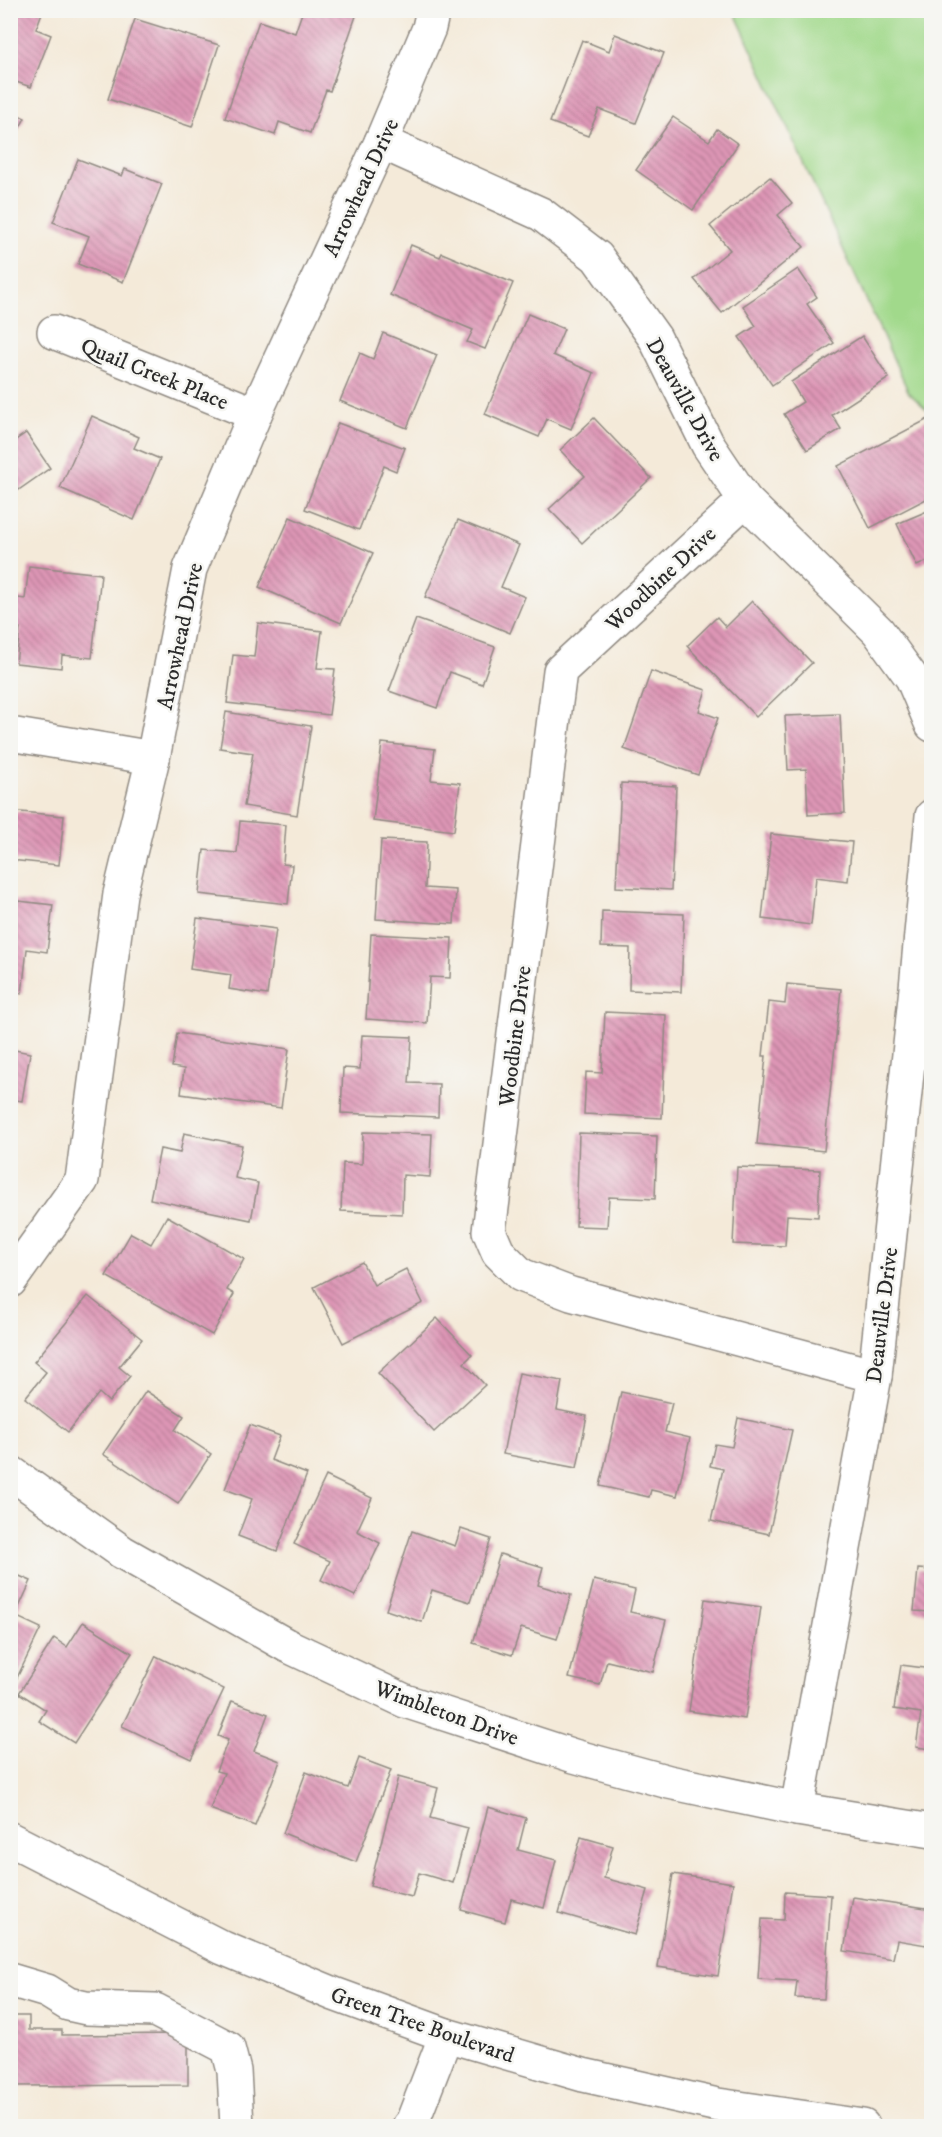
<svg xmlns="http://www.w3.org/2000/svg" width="942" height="2137" font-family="'IM FELL DW Pica',serif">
<defs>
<pattern id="building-back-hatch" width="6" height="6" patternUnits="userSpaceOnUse" patternTransform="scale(1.5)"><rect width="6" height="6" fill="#de96b6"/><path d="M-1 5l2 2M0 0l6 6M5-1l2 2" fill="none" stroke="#b47b94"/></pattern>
</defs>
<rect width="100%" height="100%" fill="#f6f6f2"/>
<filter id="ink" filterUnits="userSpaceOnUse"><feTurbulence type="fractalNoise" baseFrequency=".0167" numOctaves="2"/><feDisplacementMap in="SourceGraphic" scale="12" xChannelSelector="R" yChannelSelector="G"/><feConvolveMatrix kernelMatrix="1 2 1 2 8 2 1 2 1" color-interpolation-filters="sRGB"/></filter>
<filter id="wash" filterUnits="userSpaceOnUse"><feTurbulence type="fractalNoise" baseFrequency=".008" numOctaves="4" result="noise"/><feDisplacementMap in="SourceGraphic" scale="24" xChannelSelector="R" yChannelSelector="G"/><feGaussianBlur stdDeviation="1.35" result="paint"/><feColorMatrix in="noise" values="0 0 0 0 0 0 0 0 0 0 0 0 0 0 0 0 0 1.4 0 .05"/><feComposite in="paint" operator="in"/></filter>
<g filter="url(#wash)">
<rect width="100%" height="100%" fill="#f4ead9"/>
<polygon fill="#a1d98b" stroke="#66825b" stroke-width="1.5" points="734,11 931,11 931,413 909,393"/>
<g id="blocks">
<g fill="url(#building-back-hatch)">
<polygon points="10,10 43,10 36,29 51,35 31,87 10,80"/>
<polygon points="303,10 339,10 356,16 330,91 326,90 310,133 279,122 275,135 225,118 259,21 295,33"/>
<polygon points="135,19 219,45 192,127 108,99"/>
<polygon points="615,34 664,53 636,123 599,109 588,136 550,122 582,40 609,51"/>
<polygon points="10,111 25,118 10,145"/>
<polygon points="673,117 709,141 717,129 738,144 693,210 636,170"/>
<polygon points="78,159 122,176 125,169 162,184 123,282 78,264 89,236 53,222"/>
<polygon points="770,177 792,203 778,215 804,247 722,313 694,279 730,250 710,226"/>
<polygon points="411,245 440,257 442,253 513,283 485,349 467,342 473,330 390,295"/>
<polygon points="798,269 817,297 807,304 834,343 772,385 739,337 756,326 743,306"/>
<polygon points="528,314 564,329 553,355 594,373 571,429 547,419 539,437 485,414"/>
<polygon points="383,333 437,355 407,428 340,401 360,353 373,359"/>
<polygon points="862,336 889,378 832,415 841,429 807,450 784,414 803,402 791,382"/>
<polygon points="92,416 139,437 134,448 160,459 134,520 60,488"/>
<polygon points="932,417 932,496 870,528 838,466"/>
<polygon points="594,418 651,478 582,543 549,509 585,476 560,450"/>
<polygon points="338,423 405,448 396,471 384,466 359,530 305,509"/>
<polygon points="26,433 50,468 10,496 10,444"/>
<polygon points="932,509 932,559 917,566 897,524"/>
<polygon points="290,517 373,553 341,623 259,587"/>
<polygon points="458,520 519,545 501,587 525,597 510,633 425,597"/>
<polygon points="29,566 101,574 92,658 62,655 61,668 16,663 20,628 10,628 11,597 25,599"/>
<polygon points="752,601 812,663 756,717 687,646 717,617 726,627"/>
<polygon points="416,619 495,647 482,684 450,672 437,708 389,691"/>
<polygon points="258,623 322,631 317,668 335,669 329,715 227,703 233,655 254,657"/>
<polygon points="651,671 706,690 699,711 718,718 698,775 624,749"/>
<polygon points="226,712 311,726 297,815 244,806 253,753 220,748"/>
<polygon points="840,714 845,813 808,815 806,769 788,770 785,716"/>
<polygon points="382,743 435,749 431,780 460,783 454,831 373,821"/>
<polygon points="621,783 676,786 671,890 616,887"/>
<polygon points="10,811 64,816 59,865 10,860"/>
<polygon points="240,821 286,825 283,864 292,865 288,904 199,894 204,850 237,853"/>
<polygon points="771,834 852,842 848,881 816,877 811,925 762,919"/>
<polygon points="381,840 427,842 425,888 456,890 454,924 376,919"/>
<polygon points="10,900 53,905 47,952 27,949 22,994 10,992"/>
<polygon points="602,911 684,914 681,992 629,990 630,948 601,947"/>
<polygon points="197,918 276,929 267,995 229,989 231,975 190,969"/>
<polygon points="371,934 452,938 450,978 430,977 427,1023 366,1019"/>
<polygon points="787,984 841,989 824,1151 757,1144 766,1056 763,1056 769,1002 785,1004"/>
<polygon points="605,1012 666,1015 662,1118 584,1114 586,1072 602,1073"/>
<polygon points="177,1033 289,1049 281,1108 181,1094 184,1069 172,1067"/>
<polygon points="362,1035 412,1037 409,1083 439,1084 438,1117 341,1113 343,1068 360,1069"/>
<polygon points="10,1049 30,1053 22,1101 10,1099"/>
<polygon points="363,1132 432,1134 430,1177 403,1175 402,1214 341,1211 343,1163 362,1164"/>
<polygon points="184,1133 242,1145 235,1178 258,1183 251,1220 150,1199 160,1149 180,1153"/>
<polygon points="579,1133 657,1136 655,1199 609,1197 607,1227 576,1226"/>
<polygon points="737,1167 820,1170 818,1217 787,1215 785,1246 733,1244"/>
<polygon points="167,1216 244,1259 227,1290 234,1294 212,1335 106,1276 131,1233 151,1244"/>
<polygon points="362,1262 374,1285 406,1269 423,1303 343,1343 314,1287"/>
<polygon points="88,1296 142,1339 119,1367 130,1376 109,1402 99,1393 68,1432 25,1398 46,1372 34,1362"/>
<polygon points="437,1318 472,1355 464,1363 485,1385 434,1432 378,1373"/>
<polygon points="519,1373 562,1381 557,1410 587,1416 577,1468 503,1454"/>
<polygon points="146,1391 184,1416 175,1430 211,1454 178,1504 103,1454"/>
<polygon points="621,1392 672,1403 665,1432 690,1438 677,1496 651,1490 649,1497 600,1486"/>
<polygon points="738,1418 792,1430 769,1534 711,1521 723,1469 710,1466 715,1444 732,1447"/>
<polygon points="250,1425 280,1436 271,1460 307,1474 277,1551 238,1536 252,1499 225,1489"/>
<polygon points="326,1476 372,1498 357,1531 380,1543 355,1596 321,1580 330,1561 294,1544"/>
<polygon points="461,1529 491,1539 470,1602 432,1590 422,1622 386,1610 412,1531 455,1546"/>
<polygon points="500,1554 543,1567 538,1585 571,1595 557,1639 521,1628 512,1655 473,1643"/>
<polygon points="918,1569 932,1570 932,1612 914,1611"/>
<polygon points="10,1572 31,1581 15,1616 41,1628 12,1688 10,1687"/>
<polygon points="594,1580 635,1590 630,1612 666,1620 653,1672 607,1661 600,1685 569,1678"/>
<polygon points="705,1599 761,1607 745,1719 689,1711"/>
<polygon points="83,1622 132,1653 74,1743 39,1721 46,1710 19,1693 54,1638 67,1647"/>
<polygon points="156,1656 224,1689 191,1759 122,1726"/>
<polygon points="901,1665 932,1669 932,1749 916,1747 921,1713 894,1709"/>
<polygon points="232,1701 268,1714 254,1751 280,1761 255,1826 210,1809 224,1773 216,1771 228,1740 218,1736"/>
<polygon points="359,1758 391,1770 356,1862 283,1833 306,1772 348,1788"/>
<polygon points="398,1777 438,1788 430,1818 468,1828 453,1883 419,1873 412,1897 370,1886"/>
<polygon points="488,1807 526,1818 518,1850 556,1860 544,1908 511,1899 505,1922 461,1910"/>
<polygon points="581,1837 613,1846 604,1878 648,1890 635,1935 559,1913"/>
<polygon points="673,1874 733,1883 718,1976 658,1967"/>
<polygon points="785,1892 831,1895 824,1999 795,1998 797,1981 758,1979 762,1919 784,1920"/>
<polygon points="853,1897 932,1909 926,1945 897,1940 893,1959 844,1951"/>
<polygon points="10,2016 29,2016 29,2030 62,2030 62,2035 188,2034 188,2085 10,2086"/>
</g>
</g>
</g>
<g filter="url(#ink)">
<use href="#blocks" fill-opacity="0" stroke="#908a82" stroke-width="1.5"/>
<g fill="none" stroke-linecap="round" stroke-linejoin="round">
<g stroke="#908a82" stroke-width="36">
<g id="minor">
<polyline points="381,142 541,214 597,257 655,338 708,445 745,500 878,631 912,678 932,725"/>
<polyline points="54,332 255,414"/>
<polyline points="745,500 560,671 489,1231 498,1252 521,1275 571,1294 875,1376"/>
<polyline points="10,734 153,758"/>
<polyline points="10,1281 82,1180 120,894 153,758 190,569 255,414 381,142 429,28 433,10"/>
<polyline points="10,1472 122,1552 286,1645 405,1701 574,1756 669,1782 797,1809 932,1831"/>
<polyline points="797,1809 875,1376 916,988 932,816"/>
<polyline points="10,1980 47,1991 68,2004 86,2008 155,2010 228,2048 234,2071 237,2126"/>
<polyline points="409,2126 412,2123 446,2035"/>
</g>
</g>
<g stroke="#908a82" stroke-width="36">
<polyline id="major" points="10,1839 223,1948 334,1994 446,2035 583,2075 718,2105 863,2126"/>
</g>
<use href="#minor" stroke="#fff" stroke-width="33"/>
<use href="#major" stroke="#fff" stroke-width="33"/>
</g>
</g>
<g text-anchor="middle" stroke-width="5" stroke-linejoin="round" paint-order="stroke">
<g font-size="22" fill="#2b2b2b" stroke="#f6f6f2">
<text transform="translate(360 187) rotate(-65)" y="8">Arrowhead Drive</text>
<text transform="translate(155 373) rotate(22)" y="8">Quail Creek Place</text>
<text transform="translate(686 399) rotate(61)" y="8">Deauville Drive</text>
<text transform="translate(660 578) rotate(-43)" y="8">Woodbine Drive</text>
<text transform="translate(179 636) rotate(-78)" y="8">Arrowhead Drive</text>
<text transform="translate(514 1036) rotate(-83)" y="8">Woodbine Drive</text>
<text transform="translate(881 1315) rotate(-83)" y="8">Deauville Drive</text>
<text transform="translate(447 1712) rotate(20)" y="8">Wimbleton Drive</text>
<text transform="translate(423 2024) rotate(19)" y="8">Green Tree Boulevard</text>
</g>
</g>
<rect width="942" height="2137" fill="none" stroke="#f6f6f2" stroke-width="36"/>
</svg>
